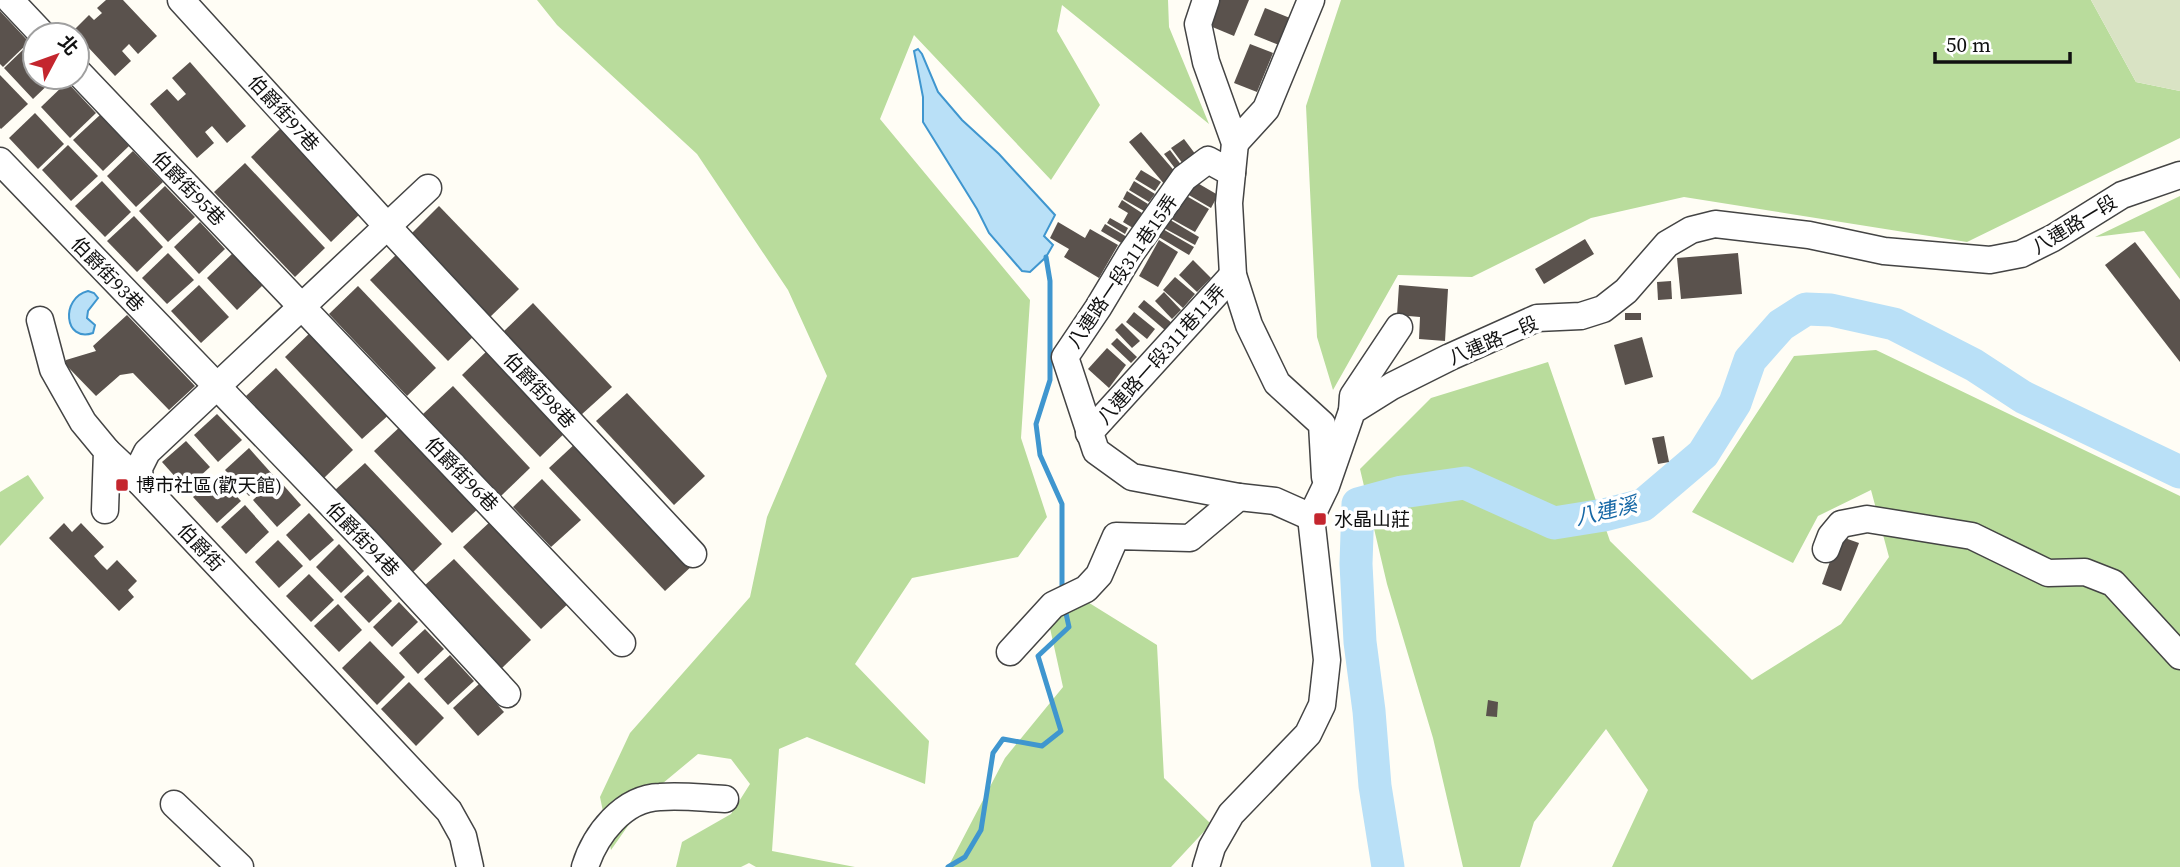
<svg xmlns="http://www.w3.org/2000/svg" width="2180" height="867" font-family="'Source Serif 4','Noto Sans TC',serif">
<rect width="100%" height="100%" fill="#fffdf5"/>
<g fill="#b9dc9c">
<polygon points="537,0 1168,0 1169,27 1209,124 1062,5 1057,31 1100,105 1051,180 914,35 880,119 1030,300 1021,438 1047,517 1018,557 912,578 855,664 929,741 925,784 807,737 779,749 772,851 855,867 756,867 749,863 741,867 676,867 682,842 731,814 750,784 731,759 698,754 651,793 611,850 600,797 630,733 750,597 767,517 827,376 788,290 697,154 557,25"/>
<polygon points="1341,0 2091,0 2136,82 2180,91 2180,138 1967,242 1684,197 1591,218 1472,277 1398,275 1333,390 1317,337 1306,106"/>
<polygon points="2180,196 2180,279 2144,231 2095,237"/>
<polygon points="1876,350 2180,496 2180,867 1612,867 1648,790 1606,729 1534,822 1520,867 1463,867 1433,738 1387,584 1360,469 1431,398 1548,362 1610,541 1752,680 1841,624 1889,557 1871,490 1818,516 1793,563 1692,512 1794,356"/>
<polygon points="28,475 44,498 0,546 0,492"/>
<polygon points="1078,596 1157,645 1164,778 1211,824 1171,867 948,867 1005,758 1063,687 1048,619"/>
</g>
<polygon fill="#d9e3c4" points="2091,0 2180,0 2180,91 2136,82"/>
<g fill="#b9e0f7" stroke="#3f96cf" stroke-width="2">
<polygon points="918,49 922,54 938,92 962,120 999,154 1055,215 1044,236 1053,245 1046,257 1030,272 1022,271 989,233 977,209 923,122 923,97 914,51"/>
<path d="M88,291L94,293L98,298L88,311L87,318L95,325L93,333C64,343 60,298 88,291Z"/>
</g>
<g fill="none" stroke-linecap="round" stroke-linejoin="round">
<g stroke="#3f96cf" stroke-width="5">
<polyline points="1046,257 1050,281 1050,380 1036,424 1040,455 1062,504 1062,593"/>
<polyline points="948,867 965,857 981,830 993,753 1003,739 1042,746 1061,731 1038,656 1069,627 1065,609"/>
</g>
<polyline stroke="#b9e0f7" stroke-width="33" points="1388,867 1375,786 1369,711 1360,642 1356,564 1358,504 1402,492 1465,483 1554,523 1604,515 1643,505 1703,454 1735,403 1750,360 1781,325 1806,309 1831,310 1894,324 1974,365 2023,397 2180,472"/>
</g>
<g fill="#5a524d">
<polygon points="106,0 123,0 157,36 138,54 129,44 122,51 131,61 115,76 73,31 89,15 94,20 102,13 97,8"/>
<polygon points="1220,0 1249,0 1234,36 1210,26"/>
<polygon points="1265,8 1290,18 1279,45 1254,35"/>
<polygon points="0,11 29,42 3,67 0,64"/>
<polygon points="30,43 35,48 35,77 56,77 33,99 4,68"/>
<polygon points="1250,44 1273,53 1257,92 1234,83"/>
<polygon points="190,62 246,126 227,143 212,126 205,132 214,143 197,158 150,104 167,89 178,101 186,94 172,78"/>
<polygon points="0,75 28,104 1,129 0,128"/>
<polygon points="67,82 96,113 70,138 41,107"/>
<polygon points="35,113 64,144 38,169 9,138"/>
<polygon points="100,115 129,146 103,171 73,140"/>
<polygon points="281,128 361,213 331,242 251,157"/>
<polygon points="1141,132 1177,174 1165,185 1129,142"/>
<polygon points="1184,139 1199,159 1186,168 1171,148"/>
<polygon points="68,145 98,176 71,201 42,170"/>
<polygon points="1170,150 1182,166 1177,171 1164,154"/>
<polygon points="133,151 163,182 136,207 107,176"/>
<polygon points="245,163 325,248 295,277 214,192"/>
<polygon points="1141,170 1161,182 1155,191 1135,179"/>
<polygon points="102,181 131,212 105,237 75,206"/>
<polygon points="1134,181 1155,194 1149,202 1129,190"/>
<polygon points="1194,181 1218,195 1211,208 1187,194"/>
<polygon points="165,186 195,217 168,242 139,211"/>
<polygon points="1127,191 1148,204 1144,211 1123,199"/>
<polygon points="1183,194 1209,209 1195,232 1168,217"/>
<polygon points="1122,200 1142,213 1133,228 1123,222 1128,213 1118,207"/>
<polygon points="439,206 519,289 489,318 409,236"/>
<polygon points="134,216 163,247 137,272 107,241"/>
<polygon points="1110,218 1128,228 1125,234 1107,223"/>
<polygon points="1167,218 1199,237 1195,245 1162,227"/>
<polygon points="200,222 225,249 199,274 174,247"/>
<polygon points="1058,222 1085,238 1090,229 1118,245 1099,278 1064,257 1069,249 1050,238"/>
<polygon points="1105,224 1127,237 1123,244 1101,231"/>
<polygon points="1161,228 1194,247 1189,255 1157,236"/>
<polygon points="1585,239 1594,254 1544,284 1535,269"/>
<polygon points="1159,240 1178,252 1158,287 1139,276"/>
<polygon points="2135,242 2180,300 2180,362 2105,265"/>
<polygon points="234,252 264,284 237,310 207,278"/>
<polygon points="399,252 477,333 448,361 370,280"/>
<polygon points="168,253 194,280 167,304 142,278"/>
<polygon points="1738,253 1742,294 1681,299 1677,258"/>
<polygon points="1193,260 1211,278 1197,292 1179,275"/>
<polygon points="1175,277 1195,294 1183,308 1163,290"/>
<polygon points="1671,281 1672,299 1658,300 1657,282"/>
<polygon points="199,285 229,317 201,343 171,311"/>
<polygon points="1399,285 1448,289 1445,341 1419,339 1420,317 1397,315"/>
<polygon points="358,286 436,368 407,396 329,314"/>
<polygon points="1164,292 1181,310 1172,319 1155,301"/>
<polygon points="1144,300 1173,324 1166,331 1138,307"/>
<polygon points="533,303 612,387 581,415 503,332"/>
<polygon points="1134,312 1155,329 1147,339 1126,322"/>
<rect x="1625" y="313" width="16" height="7"/>
<polygon points="127,315 195,386 169,410 133,373 120,375 96,396 65,364 66,360 96,351 93,346"/>
<polygon points="1122,323 1140,341 1132,348 1115,330"/>
<polygon points="314,329 392,412 362,439 285,357"/>
<polygon points="1642,337 1653,377 1625,385 1614,345"/>
<polygon points="1117,338 1137,357 1131,363 1111,344"/>
<polygon points="491,347 569,429 540,457 462,375"/>
<polygon points="1107,348 1126,365 1109,388 1088,369"/>
<polygon points="276,368 353,450 324,478 246,396"/>
<polygon points="453,386 530,468 501,496 423,414"/>
<polygon points="627,393 705,476 674,505 596,421"/>
<polygon points="217,414 242,440 218,462 194,435"/>
<polygon points="403,424 481,506 452,533 374,451"/>
<polygon points="1664,436 1669,462 1658,464 1652,438"/>
<polygon points="186,441 210,467 186,489 162,462"/>
<polygon points="578,441 694,564 665,591 549,468"/>
<polygon points="249,448 273,475 249,496 225,470"/>
<polygon points="365,463 442,544 413,572 335,490"/>
<polygon points="217,475 241,501 217,523 193,497"/>
<polygon points="277,478 301,505 277,527 253,500"/>
<polygon points="542,479 581,520 551,547 513,507"/>
<polygon points="245,505 269,532 246,554 221,527"/>
<polygon points="309,513 334,540 310,561 286,535"/>
<polygon points="492,520 570,602 541,629 463,547"/>
<polygon points="64,523 72,532 81,523 104,547 94,556 100,563 107,570 117,560 137,581 128,590 134,597 119,611 49,538"/>
<polygon points="1839,536 1859,543 1841,591 1822,584"/>
<polygon points="278,540 303,566 279,588 255,562"/>
<polygon points="339,544 364,571 341,593 316,567"/>
<polygon points="454,559 531,640 502,668 424,586"/>
<polygon points="309,574 334,600 311,622 286,596"/>
<polygon points="368,575 392,601 369,623 344,597"/>
<polygon points="399,602 418,622 392,647 373,627"/>
<polygon points="338,604 362,630 339,652 314,626"/>
<polygon points="425,629 444,649 418,674 399,653"/>
<polygon points="370,641 405,677 377,705 342,668"/>
<polygon points="450,655 474,681 448,705 424,679"/>
<polygon points="409,682 444,718 416,746 381,709"/>
<polygon points="479,684 504,712 478,736 453,708"/>
<polygon points="1488,700 1498,702 1497,717 1486,716"/>
</g>
<g fill="none" stroke-linecap="round" stroke-linejoin="round">
<g stroke="#444" stroke-width="29">
<g id="minor">
<polyline points="10,0 43,35"/>
<polyline points="181,0 387,226 693,554"/>
<polyline points="1206,0 1198,24 1206,62 1235,143 1229,203 1233,275 1249,325 1277,383 1322,424 1325,477"/>
<polyline points="77,71 622,643"/>
<polyline points="1235,143 1266,109 1311,0"/>
<polyline points="0,161 366,541 507,694"/>
<polyline points="1232,173 1208,160 1184,178 1131,253 1098,308 1065,357 1096,451 1132,477 1239,497"/>
<polyline points="40,320 53,369 83,422 107,451 105,510"/>
<polyline points="1352,411 1353,396 1399,327"/>
<polyline points="1089,433 1233,275"/>
<polyline points="107,451 140,482 449,811 463,836 470,867"/>
<polyline points="140,482 139,468 147,452 428,188"/>
<polyline points="1826,549 1831,536 1841,524 1867,519 1972,536 2048,573 2085,572 2113,583 2180,656"/>
<polyline points="1010,652 1053,605 1086,589 1099,575 1116,536 1190,538 1239,497 1275,501 1311,517"/>
<polyline points="174,804 240,867"/>
<path d="M585,867C595,835 623,798 660,797C681,795 703,798 725,799"/>
<polyline points="1206,867 1212,847 1231,814 1308,734 1322,705 1327,660 1311,517 1326,486 1352,411 1392,386 1450,357 1537,318 1581,316 1603,309 1626,291 1667,244 1691,230 1715,224 1809,235 1884,251 1990,260 2021,254 2053,238 2122,195 2180,175"/>
</g>
</g>
<use href="#minor" stroke="#fff" stroke-width="26"/>
</g>
<g fill="#c4262e" stroke="#fff" stroke-width="2.5">
<rect x="115" y="478" width="14" height="14" rx="3.5"/>
<rect x="1313" y="512" width="14" height="14" rx="3.5"/>
</g>
<g text-anchor="middle" stroke-width="7" stroke-linejoin="round" paint-order="stroke">
<g font-size="19" fill="#111" stroke="#fff">
<text transform="translate(284 113) rotate(48)" y="7">伯爵街97巷</text>
<text transform="translate(189 188) rotate(46)" y="7">伯爵街95巷</text>
<text transform="translate(2074 224) rotate(-31)" y="7">八連路一段</text>
<text transform="translate(1122 271) rotate(-56)" y="7">八連路一段311巷15弄</text>
<text transform="translate(108 274) rotate(46)" y="7">伯爵街93巷</text>
<text transform="translate(1493 340) rotate(-23)" y="7">八連路一段</text>
<text transform="translate(1161 354) rotate(-48)" y="7">八連路一段311巷11弄</text>
<text transform="translate(540 390) rotate(47)" y="7">伯爵街98巷</text>
<text transform="translate(462 474) rotate(46)" y="7">伯爵街96巷</text>
<text transform="translate(363 539) rotate(46)" y="7">伯爵街94巷</text>
<text transform="translate(201 547) rotate(47)" y="7">伯爵街</text>
</g>
<g font-size="19" fill="#111" stroke="#fff" text-anchor="start">
<text x="136" y="492">博市社區(歡天館)</text>
<text x="1334" y="526">水晶山莊</text>
</g>
<g font-size="21" font-style="italic" fill="#1768a6" stroke="#fff">
<text transform="translate(1606 511) rotate(-13)" y="7">八連溪</text>
</g>
</g>
<g transform="translate(56 56) rotate(49)"><circle r="33" fill="#ffffff" stroke="#a0a0a0" stroke-width="2"/>
<path d="M0-5L12 26L0 18L-12 26Z" fill="#c4262e"/>
<text y="-10" font-size="19" font-weight="bold" text-anchor="middle" fill="#111111">北</text>
</g>
<path d="M1935 52v10h135v-10" fill="none" stroke="#111111" stroke-width="3.5"/>
<text x="1946" y="52" font-size="21" fill="#111111" stroke="#ffffff" stroke-width="5" paint-order="stroke">50 m</text>
</svg>
